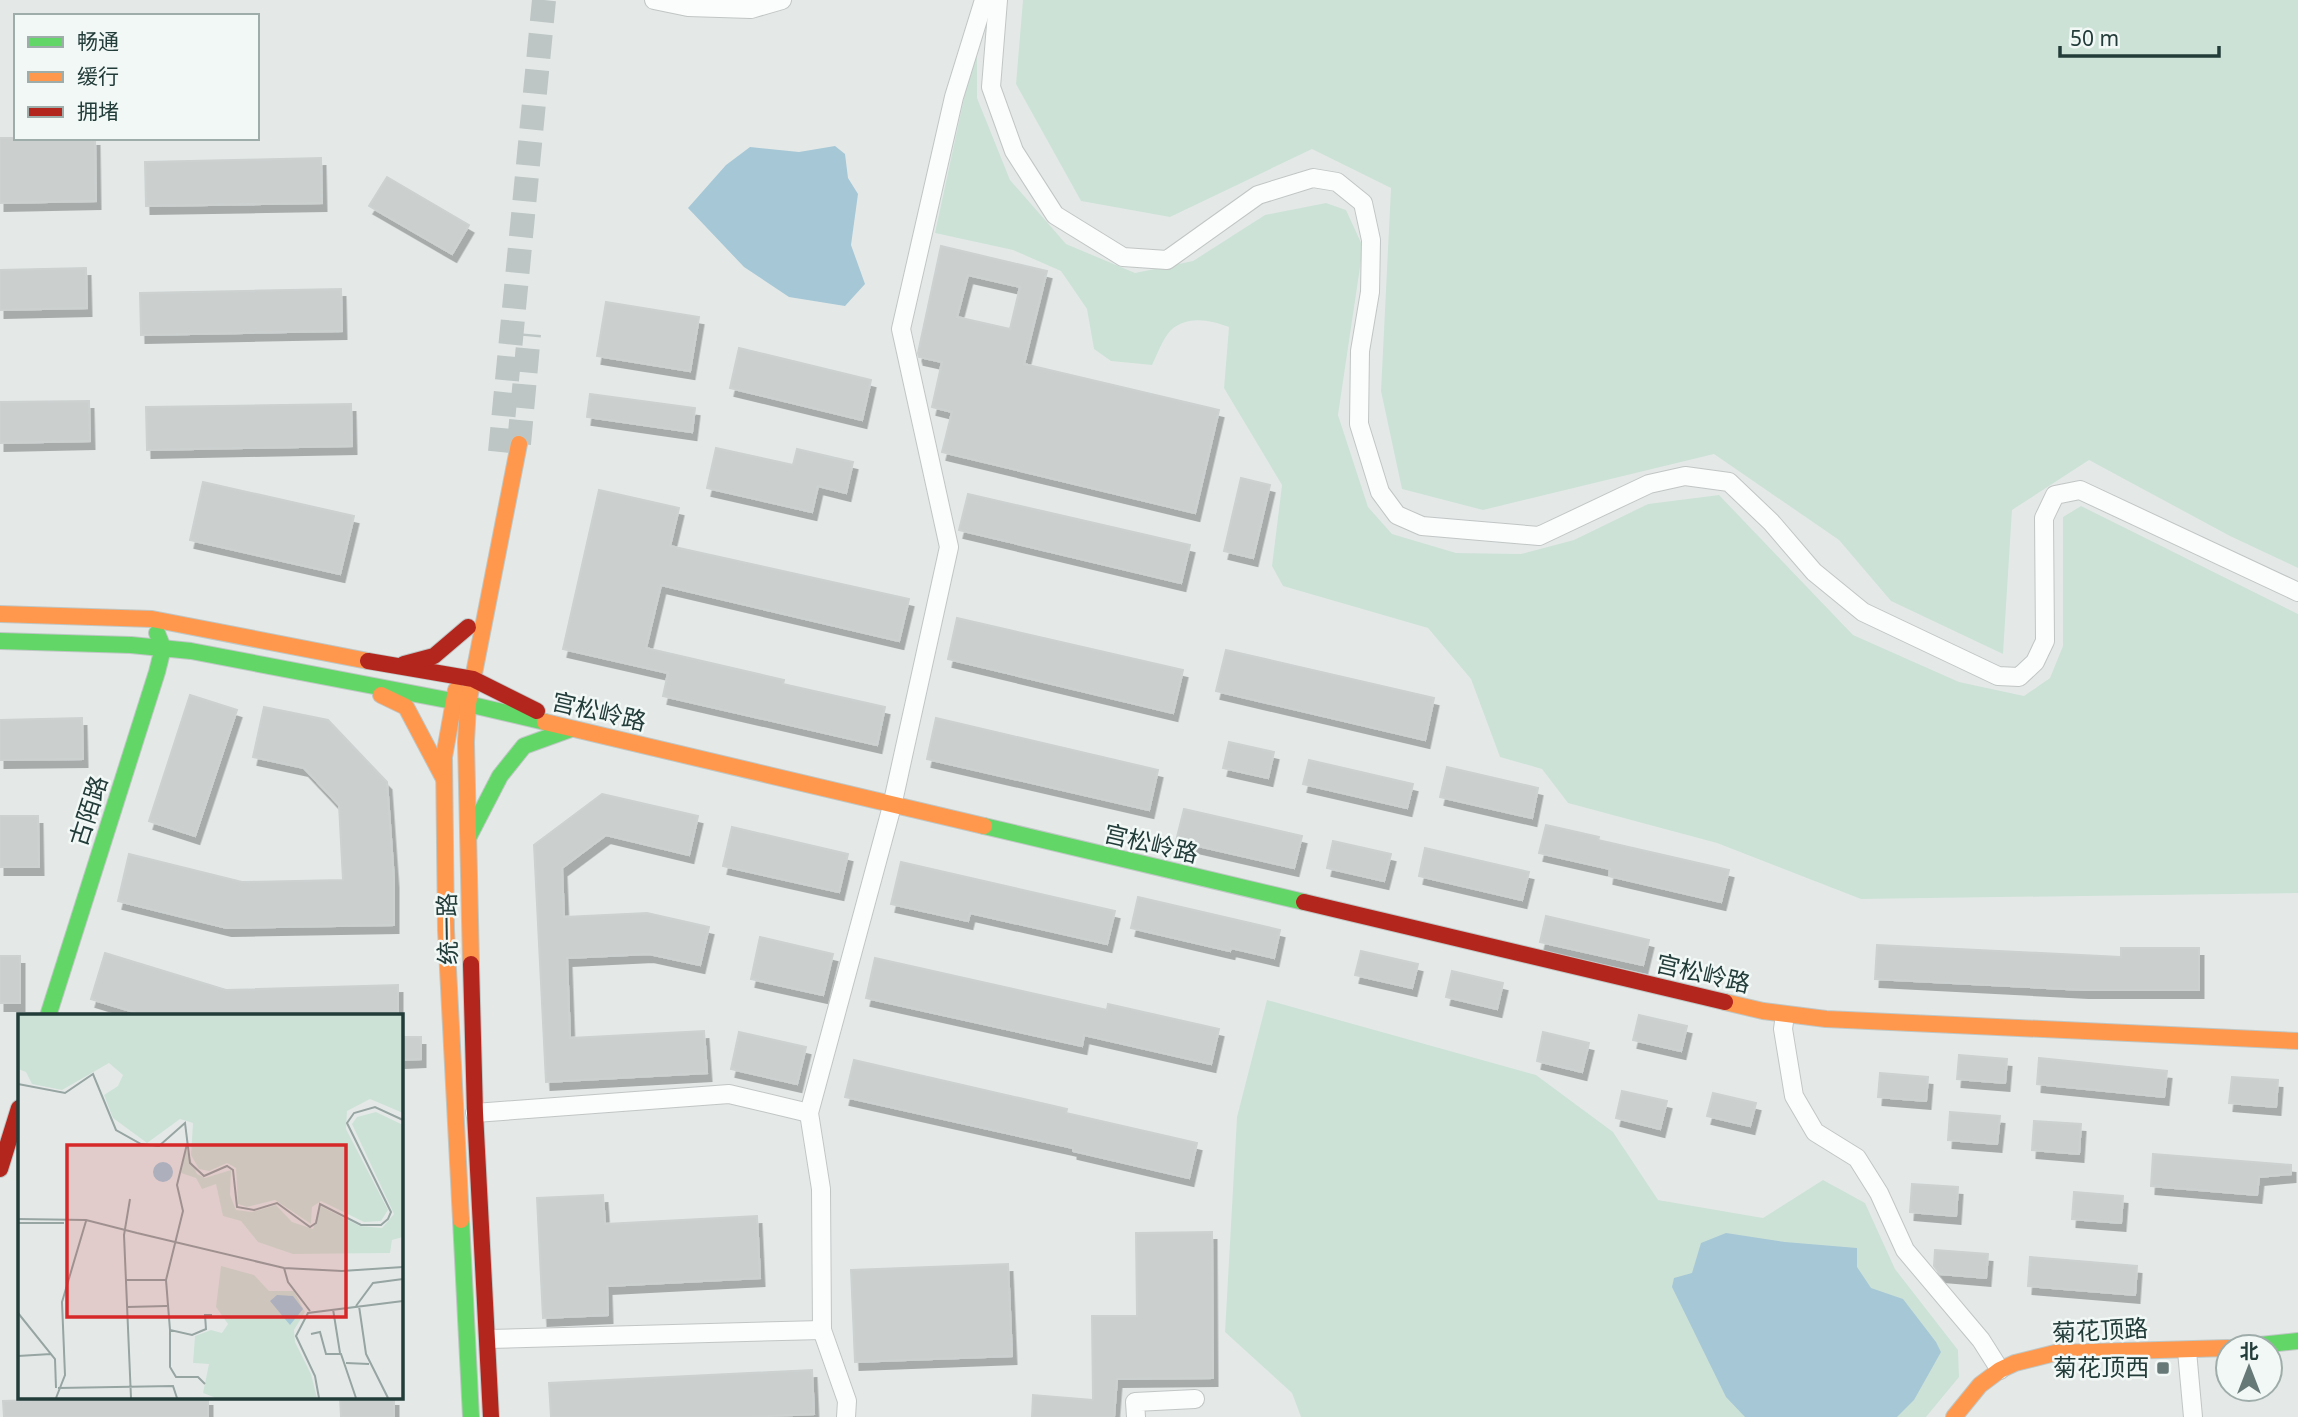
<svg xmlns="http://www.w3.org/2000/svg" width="2298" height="1417" font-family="'Noto Sans','Noto Sans SC',sans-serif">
<defs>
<filter id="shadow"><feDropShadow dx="4.5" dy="8" stdDeviation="0" flood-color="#0004"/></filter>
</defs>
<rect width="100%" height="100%" fill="#e4e9e8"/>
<g fill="#cde2d7">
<polygon points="1023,0 2298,0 2298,568 2230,536 2089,460 2012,510 2003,654 1891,601 1839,540 1714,454 1483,510 1402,489 1381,391 1391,188 1312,149 1170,217 1081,201 1016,84"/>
<path d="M977,38V98L1010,180L1066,244L1135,273L1193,261L1265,215L1326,203L1346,210L1363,247L1338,415L1368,507L1392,534L1456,553L1521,554L1574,540L1648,504L1719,495L1853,635L1959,682L2024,696L2050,678L2063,646V517L2081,506L2298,614V893L1861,899L1717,843L1568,803L1542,769L1500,757L1471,679L1428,628L1283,586L1272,566L1282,485L1224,388L1229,327C1210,320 1188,315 1171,330C1163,338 1157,355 1152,365L1111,361L1094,349L1087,309L1061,271L1013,250L935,233Z"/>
<polygon points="1267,1000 1536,1075 1613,1132 1658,1200 1763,1218 1823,1180 1865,1203 1895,1269 1958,1350 1959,1377 1926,1417 1301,1417 1292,1393 1225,1332 1237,1117"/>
</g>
<g fill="#a6c7d6">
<polygon points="835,146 845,154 848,178 858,194 851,245 865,284 845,306 789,297 744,267 688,208 726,165 750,147 799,152"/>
<polygon points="1726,1233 1785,1242 1857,1248 1857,1267 1871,1288 1903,1299 1936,1342 1941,1352 1914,1400 1897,1417 1745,1417 1726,1397 1672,1287 1674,1278 1692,1273 1701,1243"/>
</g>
<g fill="#cbd0cf" stroke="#cdd2d1" stroke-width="2" fill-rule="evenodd" filter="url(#shadow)">
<polygon points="0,138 95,138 96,201 0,203"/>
<polygon points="321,158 322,203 146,206 145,162"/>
<polygon points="387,177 469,225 452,254 369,206"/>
<path d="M941,246L1047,271L1024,364L1219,410L1195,513L942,452L952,412L932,407L942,362L919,357L918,353ZM968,275L1020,287L1010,329L957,317Z"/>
<polygon points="86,268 87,308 0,310 0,270"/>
<polygon points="341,289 342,331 141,335 140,293"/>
<polygon points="606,302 699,317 690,371 597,356"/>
<polygon points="739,348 871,380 862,420 730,388"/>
<polygon points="590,394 695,408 692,432 587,417"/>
<polygon points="89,401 90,441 0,443 0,402"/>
<polygon points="351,404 352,446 147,450 146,407"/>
<polygon points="716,448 793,465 797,449 853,462 846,493 818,486 812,512 707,488"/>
<polygon points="1241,478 1270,485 1253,558 1224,551"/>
<polygon points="203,482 354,516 340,574 190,540"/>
<polygon points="599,490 679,508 670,546 909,599 899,641 661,585 646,648 784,680 783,684 885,707 877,745 663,696 668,673 563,649"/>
<polygon points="968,494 1190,545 1181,583 959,530"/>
<polygon points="957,618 1183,670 1173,713 948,659"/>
<polygon points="1226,650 1434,698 1425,740 1216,691"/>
<polygon points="190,695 237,710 195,836 149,821"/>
<polygon points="264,707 328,720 387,782 394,880 394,925 227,928 118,901 129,854 242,882 343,880 339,805 304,768 253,757"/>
<polygon points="82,718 83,759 0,760 0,720"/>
<polygon points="936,718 1158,770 1149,810 927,759"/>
<polygon points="1229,742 1274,752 1268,778 1223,768"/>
<polygon points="1309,760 1413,784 1407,808 1303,784"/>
<polygon points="1447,767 1538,788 1532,818 1440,797"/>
<polygon points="602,794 698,816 689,855 606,835 562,868 564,917 647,913 709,927 700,965 649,954 567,958 570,1038 704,1031 707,1073 546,1082 534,845"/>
<polygon points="1184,809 1302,836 1294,868 1176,841"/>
<polygon points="0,816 38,816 39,867 0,867"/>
<polygon points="1546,825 1599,837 1598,840 1729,870 1721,902 1609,876 1610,869 1539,853"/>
<polygon points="732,827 848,854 839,892 723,866"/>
<polygon points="1333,841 1391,854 1384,881 1327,868"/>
<polygon points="1425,848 1529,872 1522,900 1419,876"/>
<polygon points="901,862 1115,911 1107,944 970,913 968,921 891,904"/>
<polygon points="1138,897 1280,930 1274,958 1231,948 1230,951 1131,928"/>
<polygon points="1546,916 1649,940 1643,965 1540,942"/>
<polygon points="760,937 833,954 823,995 751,979"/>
<polygon points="1877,945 2121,957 2121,948 2199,948 2199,990 2084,990 1875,979"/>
<polygon points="1361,951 1418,964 1412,988 1355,975"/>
<polygon points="105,953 226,990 398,985 398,1016 147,1016 91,999"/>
<rect x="0" y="956" width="20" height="47"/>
<polygon points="875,958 1107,1010 1108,1004 1219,1029 1211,1064 1084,1035 1082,1046 866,998"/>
<polygon points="1452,971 1503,983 1497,1009 1446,997"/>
<polygon points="1639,1015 1687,1026 1681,1051 1633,1040"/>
<polygon points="739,1032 806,1047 797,1084 731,1069"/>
<polygon points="1543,1032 1589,1043 1582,1072 1537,1061"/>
<polygon points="401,1037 421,1037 421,1059 401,1060"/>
<polygon points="1959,1055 2007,1059 2005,1083 1957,1079"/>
<polygon points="2039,1058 2167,1071 2164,1097 2037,1084"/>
<polygon points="854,1060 1067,1109 1066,1113 1197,1143 1189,1178 1073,1151 1073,1148 845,1097"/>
<polygon points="1880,1073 1928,1077 1926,1101 1878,1097"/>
<polygon points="2232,1077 2278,1080 2276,1107 2229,1103"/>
<polygon points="1622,1091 1667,1101 1660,1129 1616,1118"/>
<polygon points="1713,1093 1756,1103 1750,1126 1707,1116"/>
<polygon points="1950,1112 2000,1116 1997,1144 1948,1140"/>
<polygon points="2034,1121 2081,1124 2079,1154 2032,1150"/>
<polygon points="2153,1154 2291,1165 2291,1174 2259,1177 2257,1195 2151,1186"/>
<polygon points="1912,1184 1958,1187 1956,1216 1910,1212"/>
<polygon points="2074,1192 2123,1196 2121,1223 2072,1219"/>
<polygon points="603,1195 605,1224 757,1216 760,1278 607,1286 608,1315 543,1318 537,1198"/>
<polygon points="1212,1232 1213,1378 1117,1379 1114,1417 1032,1417 1033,1395 1093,1400 1092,1316 1137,1316 1136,1233"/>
<polygon points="1935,1250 1988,1254 1986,1278 1940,1274 1934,1266"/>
<polygon points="2030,1257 2137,1266 2135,1295 2028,1286"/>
<polygon points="1008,1264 1012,1356 855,1362 851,1270"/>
<polygon points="812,1370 814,1414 750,1417 551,1417 549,1383"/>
<polygon points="99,1398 208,1398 208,1417 4,1417 3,1401"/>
<polygon points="340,1398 394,1398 394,1417 341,1417"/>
</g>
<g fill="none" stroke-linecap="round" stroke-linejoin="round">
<g stroke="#bdc6c5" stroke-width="24" stroke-dasharray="24 12" stroke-linecap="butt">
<polyline points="519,444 529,334"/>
<polyline points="500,452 544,0"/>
</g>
<g stroke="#c1c6c5" stroke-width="20">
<g id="street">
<polyline points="654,0 688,7 751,9 782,0"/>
<polyline points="998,0 991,87 1014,151 1055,215 1123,257 1167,260 1258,195 1313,178 1337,182 1363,203 1371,240 1370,292 1360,351 1359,424 1380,492 1397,515 1422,526 1539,536 1649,484 1685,476 1729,482 1771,522 1814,572 1863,612 1998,676 2019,677 2035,662 2045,641 2044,518 2055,495 2080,490 2298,592"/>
<polyline points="1785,1015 1783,1029 1794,1096 1815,1132 1857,1158 1879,1193 1905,1250 1981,1340 2000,1370"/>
<polyline points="475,1113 729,1094 809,1113"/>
<polyline points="488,1339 822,1330"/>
<polyline points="2187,1351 2193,1417"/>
<polyline points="846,1417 847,1401 822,1330 821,1189 809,1113 892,806 949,547 901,329 954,97 984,0"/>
<polyline points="1136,1417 1135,1402 1195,1399"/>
</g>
</g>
<g stroke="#bfc7c5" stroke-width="18">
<g id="fast">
<polyline points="0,641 131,645 191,651 468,704 545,722"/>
<polyline points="984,826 1304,902"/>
<polyline points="469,836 500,776 524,746 571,729"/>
<polyline points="48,1016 157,672 163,648 157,633"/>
<polyline points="461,1220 471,1417"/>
<polyline points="2241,1347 2298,1341"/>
</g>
</g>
<g stroke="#bfc7c5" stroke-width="18">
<g id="slow">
<polyline points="0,614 152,619 368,661"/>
<polyline points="456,690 444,757 446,930 461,1220"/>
<polyline points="381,695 406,707 443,777"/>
<polyline points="545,722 984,826"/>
<polyline points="471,964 466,742 468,704 519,444"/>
<polyline points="1725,1002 1763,1011 1826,1019 2298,1041"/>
<polyline points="1954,1417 1980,1385 2000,1370 2015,1363 2055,1353 2228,1348"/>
</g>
</g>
<g stroke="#bfc7c5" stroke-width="18">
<g id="jam">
<polyline points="368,661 473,679 537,711"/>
<polyline points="404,664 434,656 468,627"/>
<polyline points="1304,902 1725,1002"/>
<polyline points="471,964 475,1113 491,1417"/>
<polyline points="0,1169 19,1108"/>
</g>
</g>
<use href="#street" stroke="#fbfcfc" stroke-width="18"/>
<use href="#fast" stroke="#63d668" stroke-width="16"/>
<use href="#slow" stroke="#ff974d" stroke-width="16"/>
<use href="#jam" stroke="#b3261e" stroke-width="16"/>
</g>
<rect fill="#667976" stroke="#f2f8f6" stroke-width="2.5" x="2156" y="1361" width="14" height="14" rx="3.5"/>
<g text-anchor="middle" stroke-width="5" stroke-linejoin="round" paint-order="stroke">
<g font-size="24" fill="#223c39" stroke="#f2f8f6">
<text transform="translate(599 712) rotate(13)" y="8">宫松岭路</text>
<text transform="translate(89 811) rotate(-72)" y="8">古陌路</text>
<text transform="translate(1151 844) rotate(13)" y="8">宫松岭路</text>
<text transform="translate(448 929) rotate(-91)" y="8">统一路</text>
<text transform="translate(1703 974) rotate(13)" y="8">宫松岭路</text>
<text transform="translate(2100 1331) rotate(-3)" y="8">菊花顶路</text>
</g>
<g font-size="24" fill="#223c39" stroke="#f2f8f6" text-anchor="end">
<text x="2149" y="1376">菊花顶西</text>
</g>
</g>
<g transform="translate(18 1014)">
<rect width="385" height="385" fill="#e4e9e8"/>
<path d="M0,1H385V99L352,85L329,97L328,115L370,196L363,207L346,208L303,187L294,193L293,210L257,186L229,193L220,190L218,154L209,149L191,157L181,155L173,141L175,109L162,105L129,129L95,104L86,81L100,72L105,61L91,49L44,76L14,70L8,58L0,55ZM358,98L385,111V223L374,226L372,239L275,240L240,228L223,207L205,202L198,170L184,175L178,164L163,159L168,135L179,160L187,164L213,156L212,181L218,196L234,198L258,191L274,208L295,215L302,192L342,212L364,214L376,200L334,110L339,103ZM203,252L236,261L251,277H276L287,298L276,316L277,328L293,360L299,384H198L185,379L191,350L175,349L177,322L193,316L204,319L210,310L198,293Z" fill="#cde2d7"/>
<path d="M135 158a10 10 0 1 1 20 0a10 10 0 1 1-20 0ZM259,281L275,282L285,295L272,311L252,287Z" fill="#a6c7d6"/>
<path fill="none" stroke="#96a4a2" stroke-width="2" d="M0,70L47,79L75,60L98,116L123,130L141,132L167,109L172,149L186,162L209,152L215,156L219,193L236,196L259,189L292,213L298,209L302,190L343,211H363L370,205L373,198L329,109L336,99L357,93L385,106M169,130L159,171L165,197L148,266L152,316L174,321L188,315L187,301H194M112,185L106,221L113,384M0,205L68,206L119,219M0,209H46M119,219L266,254L324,257L385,253M266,254L270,268L292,297M108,266H148M338,292L355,269L385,265M341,292L348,340L370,384M109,293L149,292M315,295L322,339M0,299L37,345L38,374M152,316V353L158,363H180L187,370M293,320L302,318L308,340H323L338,384M0,342L33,340M328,349L351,350M40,374L155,372L159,384M38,384L47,361L44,288L68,207M301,384L297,362L278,322L290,299L385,287"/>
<path fill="#d62828" fill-opacity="0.15" stroke="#d62828" stroke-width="3.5" d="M49,131H328V303H49Z"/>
<rect width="385" height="385" fill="none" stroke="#223c39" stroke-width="3.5"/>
</g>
<rect x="14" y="14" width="245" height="126" fill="#f2f8f6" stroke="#9fadaa" stroke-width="2"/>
<rect x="28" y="37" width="35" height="10" fill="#63d668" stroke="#9fadaa" stroke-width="2"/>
<text x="77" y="49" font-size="21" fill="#223c39">畅通</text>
<rect x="28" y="72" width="35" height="10" fill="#ff974d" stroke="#9fadaa" stroke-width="2"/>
<text x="77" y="84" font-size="21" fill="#223c39">缓行</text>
<rect x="28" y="107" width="35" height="10" fill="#b3261e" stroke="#9fadaa" stroke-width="2"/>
<text x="77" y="119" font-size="21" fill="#223c39">拥堵</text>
<g transform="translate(2249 1368)"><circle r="33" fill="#f2f8f6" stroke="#9fadaa" stroke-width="2"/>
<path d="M0-5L12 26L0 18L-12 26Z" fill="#667976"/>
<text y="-10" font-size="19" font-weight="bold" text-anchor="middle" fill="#223c39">北</text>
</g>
<path d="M2060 46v10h159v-10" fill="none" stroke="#223c39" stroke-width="3.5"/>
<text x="2070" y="46" font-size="21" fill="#223c39" stroke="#f2f8f6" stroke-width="5" paint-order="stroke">50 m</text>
</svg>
